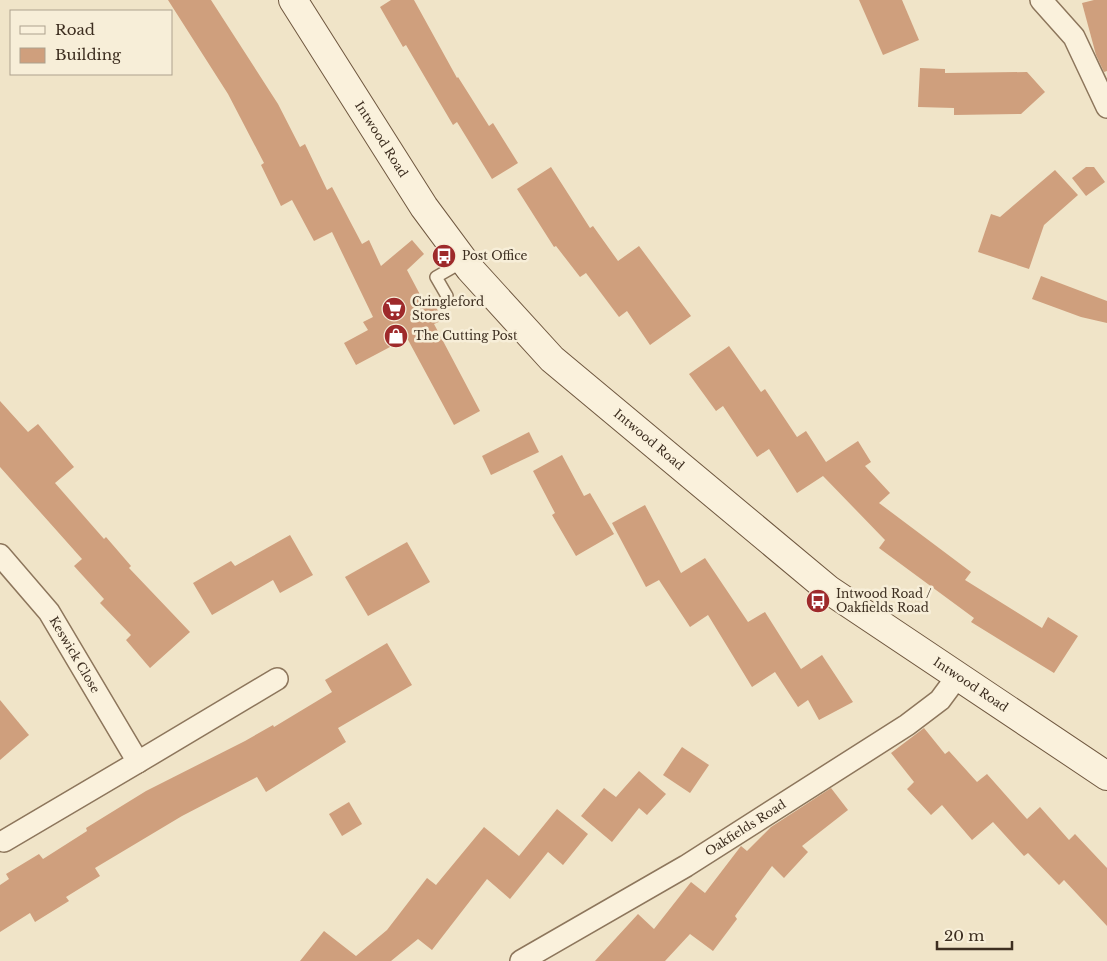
<svg xmlns="http://www.w3.org/2000/svg" width="1107" height="961" font-family="'Libre Baskerville',serif">
<rect width="100%" height="100%" fill="#f0e4c8"/>
<g fill="#cf9f7d">
<polygon points="168,0 211,0 278,104 300,147 305,144 327,190 332,187 362,244 369,240 381,266 412,240 424,254 407,270 425,304 432,300 443,320 434,324 480,411 454,425 407,338 356,365 344,343 368,330 363,322 373,317 332,232 314,241 292,200 281,206 261,165 264,163 228,94"/>
<polygon points="391,0 414,0 457,78 458,77 489,126 493,123 518,163 492,179 457,122 453,125 406,45 403,47 380,7"/>
<polygon points="859,0 902,0 919,40 883,55"/>
<polygon points="1094,0 1107,0 1107,71 1104,72 1096,55 1082,3"/>
<polygon points="920,68 945,69 945,73 1027,72 1045,92 1021,114 954,115 954,108 918,107"/>
<polygon points="551,167 590,228 593,226 618,261 639,246 691,316 650,345 627,311 619,317 586,273 580,277 556,246 554,247 517,189"/>
<polygon points="1086,167 1094,167 1105,182 1086,196 1072,178"/>
<polygon points="1055,170 1078,195 1044,225 1029,269 978,252 991,214 1000,217"/>
<polygon points="1041,276 1107,301 1107,323 1081,317 1032,299"/>
<polygon points="729,346 761,392 765,389 797,437 806,431 826,462 858,441 871,462 865,466 890,493 879,503 971,572 965,580 1042,628 1048,617 1078,636 1054,673 971,622 974,618 879,548 885,540 823,476 797,493 769,449 757,457 723,406 716,411 689,374"/>
<polygon points="0,401 28,432 38,424 74,467 55,483 104,539 106,537 131,566 129,568 190,632 150,668 126,640 131,635 100,603 104,599 74,566 82,559 0,467"/>
<polygon points="529,432 539,452 491,475 482,456"/>
<polygon points="562,455 584,496 590,493 614,534 576,556 552,515 555,513 533,471"/>
<polygon points="645,505 681,573 705,558 748,622 765,612 801,669 822,655 853,702 819,720 808,700 798,707 775,672 752,687 708,615 690,627 659,580 646,587 612,523"/>
<polygon points="290,535 313,575 280,593 273,580 212,615 193,583 231,561 235,566"/>
<polygon points="407,542 430,582 368,616 345,577"/>
<polygon points="387,643 412,685 338,728 346,742 266,792 257,777 182,816 95,868 100,876 66,897 69,901 35,922 30,913 0,932 0,885 9,879 6,874 39,854 43,859 87,831 86,828 146,791 245,741 273,725 274,727 332,692 325,680"/>
<polygon points="0,700 29,735 0,760"/>
<polygon points="924,728 945,754 949,751 977,782 987,774 1027,819 1040,807 1069,840 1075,834 1107,868 1107,926 1064,880 1059,885 1028,853 1024,856 993,822 972,840 942,805 931,815 907,789 914,782 891,753"/>
<polygon points="682,747 709,765 690,793 663,775"/>
<polygon points="639,771 666,794 647,815 639,808 612,842 581,816 604,788 616,797"/>
<polygon points="831,788 848,810 802,846 808,852 784,878 772,866 735,916 737,919 713,951 690,934 665,961 595,961 638,914 654,929 691,882 705,893 741,846 747,851 771,827"/>
<polygon points="349,802 362,824 342,836 329,814"/>
<polygon points="557,809 588,834 563,865 548,852 510,899 487,879 432,950 418,939 391,961 300,961 324,931 356,956 387,930 427,878 436,885 484,827 519,856"/>
</g>
<g fill="none" stroke-linecap="round" stroke-linejoin="round">
<g stroke="#8d765c" stroke-width="14">
<polyline id="lane" points="447,296 436,277 464,261"/>
</g>
<g stroke="#8d765c" stroke-width="24">
<g id="street">
<polyline points="1041,0 1074,37 1107,107"/>
<path id="s1" d="M0,555L49,612L138,762L4,841"/>
<polyline points="138,762 277,679"/>
<path id="s2" d="M521,961L686,866L907,725L940,700L957,677"/>
</g>
</g>
<g stroke="#6f573f" stroke-width="30">
<g id="secondary">
<path id="s3" d="M293,0L424,207L470,269L552,359L829,590L1107,776"/>
</g>
</g>
<use href="#lane" stroke="#faf1dc" stroke-width="11"/>
<use href="#street" stroke="#faf1dc" stroke-width="21"/>
<use href="#secondary" stroke="#faf1dc" stroke-width="28"/>
</g>
<defs>
<g id="bus-disc" transform="scale(1.25)"><circle r="9.5" fill="#9e2a2b" stroke="#f7eed8"/><path d="M-5-6H5V4H4V6H2V4H-2V6H-4V4H-5ZM-3.5-4V0h7V-4ZM-3.5 1.2v1.5H-2V1.2ZM2 1.2v1.5H3.5V1.2Z" fill="#fff"/></g>
<g id="supermarket-disc" transform="scale(1.25)"><circle r="9.5" fill="#9e2a2b" stroke="#f7eed8"/><path d="M-6-5.5h2.5l.6 2H6L4.5 2H-2.5L-4.4-4H-6ZM-1.5 3.2a1.3 1.3 0 1 0 .1 0ZM3 3.2a1.3 1.3 0 1 0 .1 0Z" fill="#fff"/></g>
<g id="shop-disc" transform="scale(1.25)"><circle r="9.5" fill="#9e2a2b" stroke="#f7eed8"/><path d="M-5-2.5h2.3a2.7 3.5 0 0 1 5.4 0H5L5.5 6h-11ZM-1.5-2.5h3a1.5 2.3 0 0 0-3 0Z" fill="#fff"/></g>
</defs>
<g fill-rule="evenodd">
<use href="#bus-disc" x="444" y="256"/>
<use href="#supermarket-disc" x="394" y="309"/>
<use href="#shop-disc" x="396" y="336"/>
<use href="#bus-disc" x="818" y="601"/>
</g>
<g text-anchor="middle" stroke-width="5" stroke-linejoin="round" paint-order="stroke">
<g font-size="12" fill="#3d2e20" stroke="#f7eed8">
<text dy="4" stroke="none"><textPath href="#s3" startOffset="165">Intwood Road</textPath></text>
<text dy="4" stroke="none"><textPath href="#s3" startOffset="570">Intwood Road</textPath></text>
<text dy="4" stroke="none"><textPath href="#s1" startOffset="125">Keswick Close</textPath></text>
<text dy="4" stroke="none"><textPath href="#s3" startOffset="975">Intwood Road</textPath></text>
<text dy="4" stroke="none"><textPath href="#s2" startOffset="261">Oakfields Road</textPath></text>
</g>
<g font-size="12" fill="#3d2e20" stroke="#f7eed8" text-anchor="start">
<text x="462" y="260">Post Office</text>
<text x="412" y="306">Cringleford<tspan x="412" dy="14">Stores</tspan></text>
<text x="414" y="340">The Cutting Post</text>
<text x="836" y="598">Intwood Road /<tspan x="836" dy="14">Oakfields Road</tspan></text>
</g>
</g>
<rect x="10" y="10" width="162" height="65" fill="#f7eed8" stroke="#ada18e"/>
<rect x="20" y="26" width="25" height="8" fill="#faf1dc" stroke="#ada18e"/>
<text x="55" y="35" font-size="15" fill="#3d2e20">Road</text>
<rect x="20" y="48" width="25" height="15" fill="#cf9f7d" stroke="#ada18e"/>
<text x="55" y="60" font-size="15" fill="#3d2e20">Building</text>
<path d="M937 941v8h75v-8" fill="none" stroke="#3d2e20" stroke-width="2.5"/>
<text x="944" y="941" font-size="15" fill="#3d2e20" stroke="#f7eed8" stroke-width="4" paint-order="stroke">20 m</text>
</svg>
